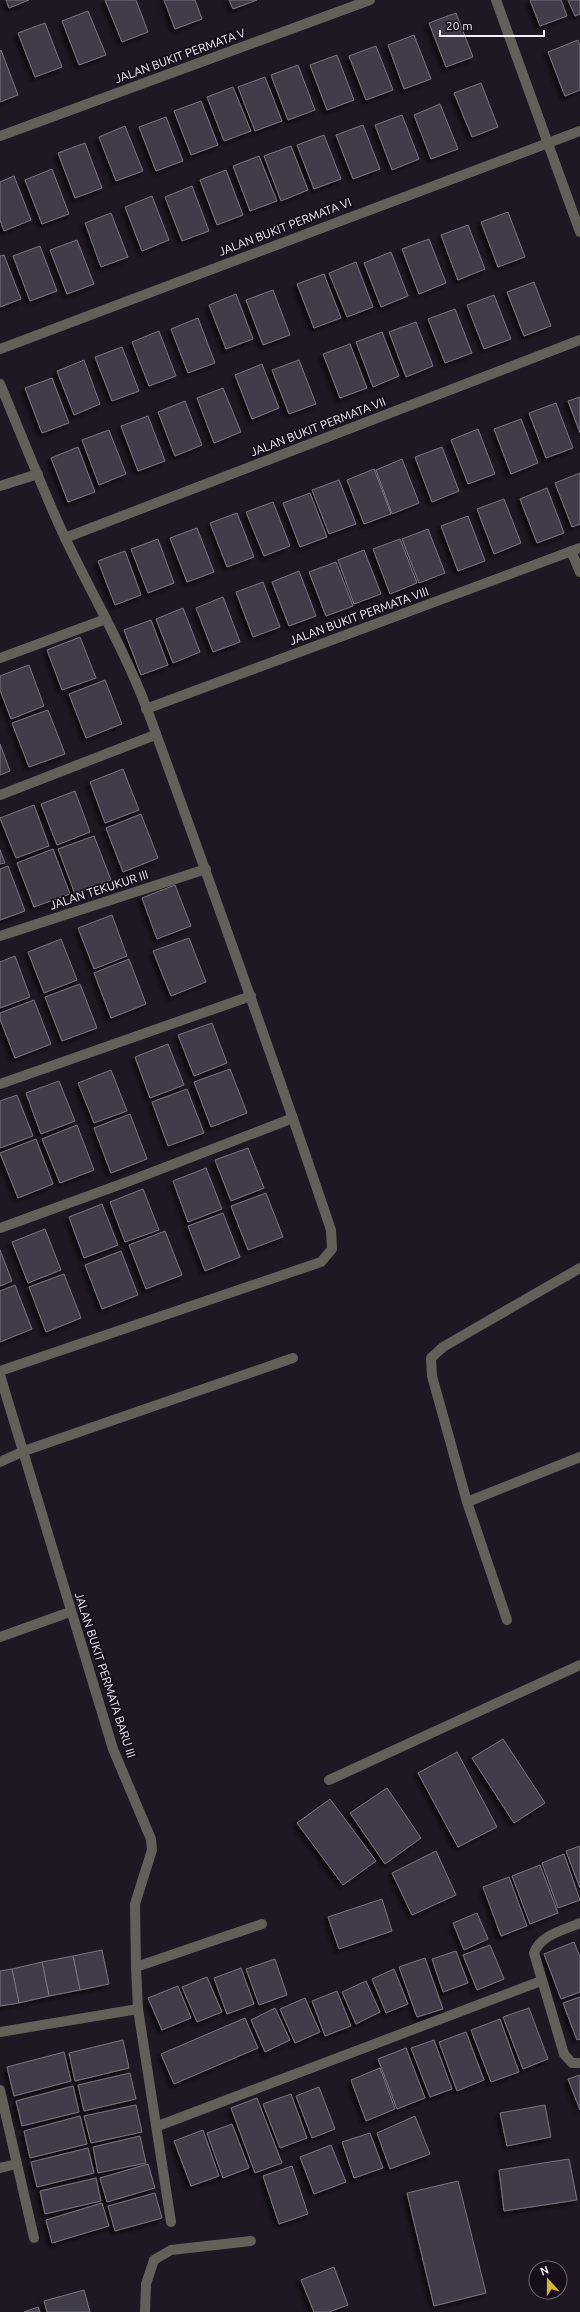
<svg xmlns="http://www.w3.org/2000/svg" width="580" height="2312" font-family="Ubuntu,sans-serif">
<defs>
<filter id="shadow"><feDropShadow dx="-3.5" dy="3.5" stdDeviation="2" flood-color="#0009"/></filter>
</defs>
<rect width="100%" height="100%" fill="#1f1724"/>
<g fill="#433a49" stroke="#7d7484" filter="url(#shadow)">
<polygon points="6,0 29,0 9,8"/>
<polygon points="105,0 136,0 148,32 122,42"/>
<polygon points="164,0 195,0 202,19 175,29"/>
<polygon points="229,0 257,0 233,9"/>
<polygon points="530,0 561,0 567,16 540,26"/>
<polygon points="568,0 580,0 580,14 575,16"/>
<polygon points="88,11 106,55 79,65 62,21"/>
<polygon points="456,13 473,57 446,67 429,23"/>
<polygon points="45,23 62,67 35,77 18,33"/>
<polygon points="414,35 431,79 404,89 388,45"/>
<polygon points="578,40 580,46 580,90 565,96 548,52"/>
<polygon points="376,46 393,90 366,100 349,56"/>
<polygon points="1,50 18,95 0,102 0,51"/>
<polygon points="337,55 354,100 327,110 310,65"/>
<polygon points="298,65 315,110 288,120 271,75"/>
<polygon points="265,77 282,121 255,131 238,87"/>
<polygon points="481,83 498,127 472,137 454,93"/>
<polygon points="233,87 251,131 224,141 207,97"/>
<polygon points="201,101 218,145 191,155 174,111"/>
<polygon points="440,104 458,149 431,159 414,115"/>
<polygon points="402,115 419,159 392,170 375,125"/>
<polygon points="166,117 183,161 156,171 139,127"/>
<polygon points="363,125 380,169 353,179 336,135"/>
<polygon points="125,126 143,171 116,181 99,137"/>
<polygon points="324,135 341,179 314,189 297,145"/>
<polygon points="85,143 102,188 75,198 58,153"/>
<polygon points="291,146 308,190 281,201 264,156"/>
<polygon points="259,156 277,201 250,211 233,166"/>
<polygon points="52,169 69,214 42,224 25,180"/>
<polygon points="226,170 243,215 217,225 200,180"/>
<polygon points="14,176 31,220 4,231 0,220 0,182"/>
<polygon points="192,186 209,231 182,241 165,197"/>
<polygon points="152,196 169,240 142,251 125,207"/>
<polygon points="508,212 525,257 498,267 481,222"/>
<polygon points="111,213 128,257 101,267 85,223"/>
<polygon points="468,225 485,269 458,280 441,235"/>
<polygon points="429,239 446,283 419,294 402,249"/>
<polygon points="77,240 94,284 67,294 50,250"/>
<polygon points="40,246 57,291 30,301 13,256"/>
<polygon points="391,252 408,296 381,307 364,263"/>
<polygon points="4,255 21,299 0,307 0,256"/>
<polygon points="356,262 373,307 347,317 329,273"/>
<polygon points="324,274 341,318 314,328 297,284"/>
<polygon points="534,282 551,326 524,336 507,292"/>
<polygon points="273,290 290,335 263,345 246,300"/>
<polygon points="236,294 253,339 226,349 209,305"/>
<polygon points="494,295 511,339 484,349 467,305"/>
<polygon points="455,309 472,353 445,363 428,319"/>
<polygon points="198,318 215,363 188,373 171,329"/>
<polygon points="416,322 433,366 406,377 389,332"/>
<polygon points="159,331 176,376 149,386 132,342"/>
<polygon points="382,332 399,376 373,387 356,342"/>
<polygon points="350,344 367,388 340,398 323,354"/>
<polygon points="122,347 139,391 112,401 95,357"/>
<polygon points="84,360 100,404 74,415 57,371"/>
<polygon points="299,360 316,404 289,414 272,370"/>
<polygon points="262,364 279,408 252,419 235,375"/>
<polygon points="52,378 69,423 42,433 25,388"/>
<polygon points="223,388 241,432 214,443 197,398"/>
<polygon points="580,397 580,433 568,401"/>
<polygon points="185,401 202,445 175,456 158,412"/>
<polygon points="556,403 573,448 546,458 529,413"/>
<polygon points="148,416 165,461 138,471 121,426"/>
<polygon points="521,419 538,463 511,474 494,429"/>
<polygon points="478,429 495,474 468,484 451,440"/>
<polygon points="109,430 126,474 99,485 82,440"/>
<polygon points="78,447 95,492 68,502 51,458"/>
<polygon points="442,447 459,491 432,502 415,457"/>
<polygon points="402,459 419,503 392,514 376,470"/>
<polygon points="374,469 391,514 364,524 347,480"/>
<polygon points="580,473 580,524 572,527 555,483"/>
<polygon points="339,480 356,524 329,534 312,490"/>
<polygon points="547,488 564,533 537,543 520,499"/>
<polygon points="310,493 327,537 300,547 283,503"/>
<polygon points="504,499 521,543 494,554 477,509"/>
<polygon points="273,502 290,546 264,556 246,512"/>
<polygon points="237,513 254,557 227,567 210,523"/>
<polygon points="468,516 485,561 458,571 441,526"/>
<polygon points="197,528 214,572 187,582 170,538"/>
<polygon points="428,529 445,573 419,583 402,539"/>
<polygon points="158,539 174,583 148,593 131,549"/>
<polygon points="400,539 417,583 390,594 373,549"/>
<polygon points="364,550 381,594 354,604 338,560"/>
<polygon points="125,551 141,595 115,605 98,561"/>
<polygon points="336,562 353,606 326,616 309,572"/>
<polygon points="299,571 316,616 289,626 272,582"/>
<polygon points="263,582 280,627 253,637 236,592"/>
<polygon points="223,597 240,642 213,652 196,608"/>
<polygon points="183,608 200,652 173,663 156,619"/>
<polygon points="151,620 168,665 141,675 124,630"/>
<polygon points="80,637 96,678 62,690 47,650"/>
<polygon points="29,665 44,706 11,719 0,690 0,676"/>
<polygon points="105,680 122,724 86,738 69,694"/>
<polygon points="48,710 65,754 29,767 12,723"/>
<polygon points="0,744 10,771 0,775"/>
<polygon points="123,769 139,810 105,823 90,782"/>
<polygon points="75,791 90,832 57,845 41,804"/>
<polygon points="34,805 49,846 16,858 0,818"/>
<polygon points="141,814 158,858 123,872 106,828"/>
<polygon points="94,836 111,880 75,894 58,849"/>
<polygon points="53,849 70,894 34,907 17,863"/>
<polygon points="0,850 5,863 0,864"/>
<polygon points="8,866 25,911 0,920 0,869"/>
<polygon points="175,885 191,926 157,939 142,898"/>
<polygon points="112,915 127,956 94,969 78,928"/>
<polygon points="189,938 206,982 171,996 153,951"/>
<polygon points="61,939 77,980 44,993 28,952"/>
<polygon points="15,956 30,997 0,1008 0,962"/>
<polygon points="129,959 146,1004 111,1018 94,973"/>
<polygon points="80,984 97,1028 62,1041 45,997"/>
<polygon points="34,1000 51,1044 15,1058 0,1019 0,1013"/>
<polygon points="212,1023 227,1063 194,1076 178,1035"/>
<polygon points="168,1044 184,1085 150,1098 135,1057"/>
<polygon points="230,1069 247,1113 211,1127 194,1082"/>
<polygon points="111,1070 127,1111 94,1123 78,1083"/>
<polygon points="59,1081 75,1121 41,1134 26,1093"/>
<polygon points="187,1089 204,1133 168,1146 152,1102"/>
<polygon points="17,1095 33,1136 0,1148 0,1101"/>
<polygon points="130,1114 147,1159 111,1173 94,1128"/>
<polygon points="77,1125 94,1170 60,1183 42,1139"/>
<polygon points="36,1139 53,1184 18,1198 0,1153"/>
<polygon points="248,1148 264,1188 231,1201 215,1160"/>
<polygon points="206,1168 222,1209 188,1222 173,1181"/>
<polygon points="143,1189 159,1230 125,1242 110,1202"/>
<polygon points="266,1193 283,1237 248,1250 231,1206"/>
<polygon points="102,1204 118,1245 84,1258 69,1217"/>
<polygon points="223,1213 240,1257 205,1271 188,1226"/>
<polygon points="45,1229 61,1270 28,1283 12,1242"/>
<polygon points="165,1231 182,1275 146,1289 129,1245"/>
<polygon points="0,1250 12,1281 0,1286"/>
<polygon points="121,1251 138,1295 102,1309 85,1265"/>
<polygon points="64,1274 81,1318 46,1332 29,1287"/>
<polygon points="15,1285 32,1329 0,1342 0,1291"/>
<polygon points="503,1739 545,1803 514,1823 472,1758"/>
<polygon points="457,1752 497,1827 458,1847 418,1773"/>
<polygon points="387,1788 421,1838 385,1864 350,1813"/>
<polygon points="330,1799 376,1861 343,1885 297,1823"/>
<polygon points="580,1846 580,1888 566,1851"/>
<polygon points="436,1851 456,1895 412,1915 392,1873"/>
<polygon points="564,1854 580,1900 558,1908 542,1863"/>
<polygon points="540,1865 558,1913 530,1924 512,1876"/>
<polygon points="509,1877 527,1926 501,1936 483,1887"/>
<polygon points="382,1899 392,1931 339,1949 328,1917"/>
<polygon points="477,1913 488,1939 464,1950 453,1923"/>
<polygon points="574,1942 580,1957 580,1992 561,1999 544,1954"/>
<polygon points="490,1945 504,1979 477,1990 463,1955"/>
<polygon points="102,1950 109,1984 80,1990 73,1956"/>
<polygon points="456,1951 468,1983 443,1992 432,1959"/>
<polygon points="73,1956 80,1990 49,1996 42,1962"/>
<polygon points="425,1958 443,2009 417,2017 399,1967"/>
<polygon points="275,1959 287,1995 259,2005 246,1969"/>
<polygon points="42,1962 49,1996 19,2003 12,1969"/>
<polygon points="241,1968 254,2004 227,2014 214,1978"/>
<polygon points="12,1969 19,2003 0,2006 0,1971"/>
<polygon points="394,1969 408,2004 386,2013 372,1979"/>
<polygon points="207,1977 222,2012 197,2022 182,1987"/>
<polygon points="366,1981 380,2012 356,2024 342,1992"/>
<polygon points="178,1986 191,2018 162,2030 148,1998"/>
<polygon points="337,1991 351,2026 325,2036 312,2001"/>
<polygon points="580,1997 580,2039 577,2040 563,2003"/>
<polygon points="305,1998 320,2032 295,2043 280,2009"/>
<polygon points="275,2008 290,2040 265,2052 251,2020"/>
<polygon points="529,2008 548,2059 523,2069 503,2017"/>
<polygon points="245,2018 258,2048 174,2084 161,2054"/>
<polygon points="500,2019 519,2072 491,2082 471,2030"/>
<polygon points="466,2032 484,2080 457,2091 439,2042"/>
<polygon points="123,2040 129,2068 75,2081 69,2053"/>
<polygon points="434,2040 452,2089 430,2097 411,2048"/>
<polygon points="406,2048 425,2098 397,2109 378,2059"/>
<polygon points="64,2052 71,2081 14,2096 7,2067"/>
<polygon points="380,2068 395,2109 366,2121 351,2080"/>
<polygon points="130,2073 136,2099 84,2111 78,2085"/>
<polygon points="580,2075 580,2110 568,2079"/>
<polygon points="73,2086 79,2112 22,2126 16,2101"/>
<polygon points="319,2087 335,2129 312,2138 296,2096"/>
<polygon points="291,2094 307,2138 280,2148 263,2104"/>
<polygon points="257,2098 282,2163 255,2173 231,2108"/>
<polygon points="136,2105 142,2132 91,2143 84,2116"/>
<polygon points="545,2105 551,2137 507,2146 500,2113"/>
<polygon points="80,2116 87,2144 30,2158 24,2131"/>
<polygon points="415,2116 430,2154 390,2169 377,2133"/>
<polygon points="232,2124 249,2168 223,2178 207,2133"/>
<polygon points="203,2130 219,2176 191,2186 174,2141"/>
<polygon points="370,2133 383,2168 354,2178 342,2142"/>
<polygon points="140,2136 146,2163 98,2173 93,2147"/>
<polygon points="331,2145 346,2182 314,2194 300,2157"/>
<polygon points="88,2148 94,2173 37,2187 31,2162"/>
<polygon points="569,2159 577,2200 504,2211 499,2170"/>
<polygon points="148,2164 155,2188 107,2202 100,2178"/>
<polygon points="292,2166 308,2214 279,2224 263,2176"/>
<polygon points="96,2178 101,2201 45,2214 40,2191"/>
<polygon points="458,2181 486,2293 434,2306 407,2193"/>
<polygon points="155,2193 162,2218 115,2231 108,2206"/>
<polygon points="102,2203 109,2226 52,2243 46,2220"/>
<polygon points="334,2267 348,2305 329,2312 314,2312 301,2280"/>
<polygon points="84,2290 90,2312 47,2312 44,2301"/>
<polygon points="38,2307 40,2312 24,2312"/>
</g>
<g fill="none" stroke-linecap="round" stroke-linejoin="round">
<g stroke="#646059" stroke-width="10">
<polyline points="496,0 580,232"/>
<polyline points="0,136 370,0"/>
<polyline points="0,349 580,131"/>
<path d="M0,384C22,436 42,489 66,540C93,596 125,651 147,709C210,882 272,1055 331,1230L332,1249L321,1262L0,1371"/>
<polyline points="0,486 38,474"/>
<polyline points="65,538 580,340"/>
<polyline points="571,551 580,572"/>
<polyline points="0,658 106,619"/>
<polyline points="146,709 580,548"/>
<polyline points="0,795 155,735"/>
<polyline points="0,936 206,869"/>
<polyline points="0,1084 251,996"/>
<polyline points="0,1228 127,1182 293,1118"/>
<polyline points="0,1375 113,1749 151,1839 152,1850 135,1904 136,1967"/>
<polyline points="0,1462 24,1451 293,1358"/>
<polyline points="467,1502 580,1457"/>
<polyline points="507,1620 467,1502 432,1376 431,1358 443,1347 580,1268"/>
<polyline points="0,1637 70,1612"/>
<polyline points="329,1780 580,1665"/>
<path d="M580,1923C564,1930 540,1935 534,1953L564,2054L572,2063H580"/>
<polyline points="138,2009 136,1967 262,1924"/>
<polyline points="0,2032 138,2009 171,2222"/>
<polyline points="0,2090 34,2238"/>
<polyline points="158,2126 541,1981"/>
<polyline points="0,2168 17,2164"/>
<polyline points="145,2312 146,2284 154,2260 171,2250 251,2241"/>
</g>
</g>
<g text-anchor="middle" stroke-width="3.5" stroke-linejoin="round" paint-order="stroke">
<g font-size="12" fill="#f4eff8" stroke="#160e1b">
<text transform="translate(180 56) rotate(-20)" y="4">JALAN BUKIT PERMATA V</text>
<text transform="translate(285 227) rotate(-21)" y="4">JALAN BUKIT PERMATA VI</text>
<text transform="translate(318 427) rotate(-21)" y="4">JALAN BUKIT PERMATA VII</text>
<text transform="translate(359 616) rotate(-20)" y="4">JALAN BUKIT PERMATA VIII</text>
<text transform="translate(99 890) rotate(-18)" y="4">JALAN TEKUKUR III</text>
<text transform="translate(105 1675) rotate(72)" y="4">JALAN BUKIT PERMATA BARU III</text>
</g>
</g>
<g transform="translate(548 2280) rotate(339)"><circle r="19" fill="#160e1b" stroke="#6f6873"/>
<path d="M0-3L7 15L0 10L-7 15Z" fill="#d3b635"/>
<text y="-6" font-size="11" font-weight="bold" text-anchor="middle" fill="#f4eff8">N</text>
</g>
<path d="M440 30v6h104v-6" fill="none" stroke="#f4eff8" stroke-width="2"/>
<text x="446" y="30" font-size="12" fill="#f4eff8" stroke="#160e1b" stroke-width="3" paint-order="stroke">20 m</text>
</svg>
